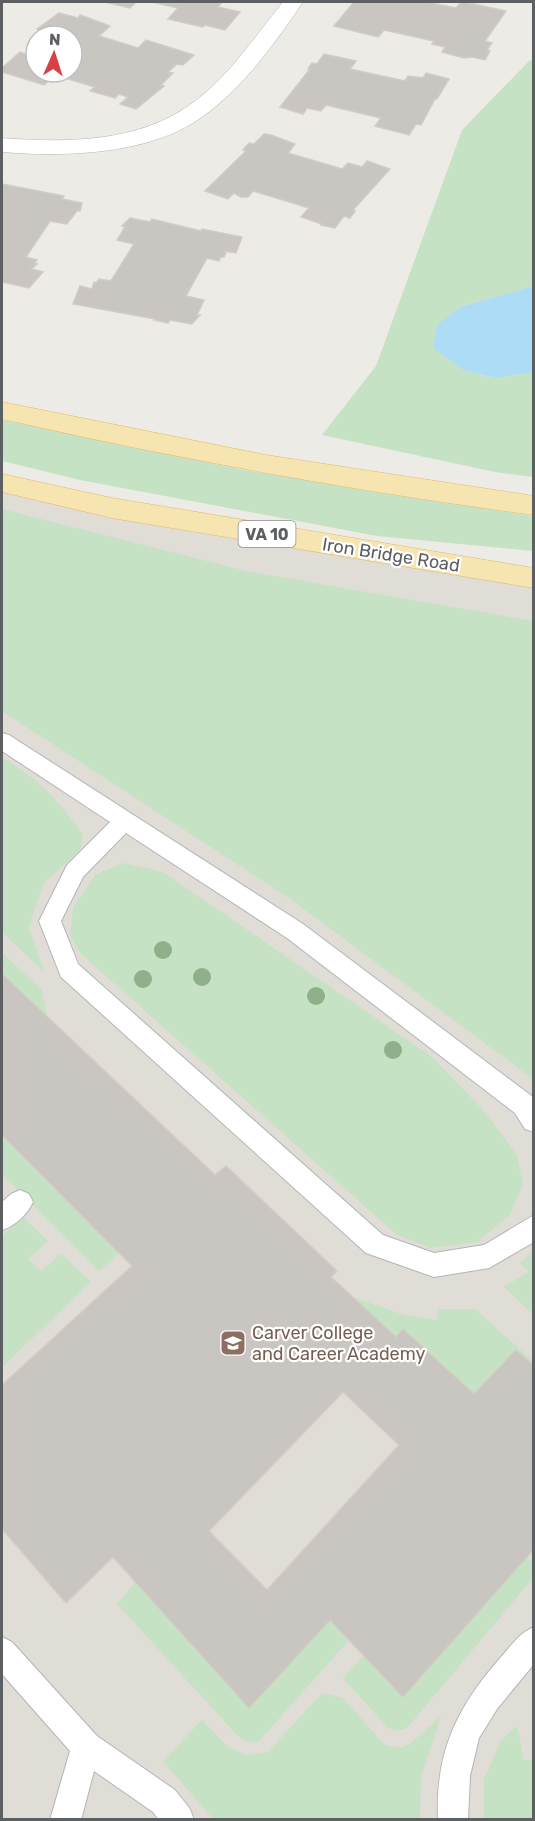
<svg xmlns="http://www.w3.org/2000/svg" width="535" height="1821" font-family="Rubik,sans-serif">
<rect width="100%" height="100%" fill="#edebe5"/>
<polygon fill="#e0dcd6" points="2,485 116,509 533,579 533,1819 2,1820"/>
<g fill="#c6e2c4">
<polygon points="530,60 533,61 533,286 460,307 463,370 495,378 533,372 533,477 495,472 322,435 376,366 462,130"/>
<polygon points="2,420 244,470 533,516 533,551 377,536 80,480 2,461"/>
<polygon points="2,509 246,571 533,621 533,1079 289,898 2,711"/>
<path d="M2,758C36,776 61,803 83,835L80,850L43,884L29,928L44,972L2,932Z"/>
<polygon points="124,863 163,872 432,1057 483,1110 516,1153 523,1184 510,1215 477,1242 430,1248 396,1234 81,954 70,936 73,907 96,874"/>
<polygon points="2,953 42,990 47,1017 2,974"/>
<polygon points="5,1138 119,1253 99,1271 2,1175 2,1141"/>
<polygon points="23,1217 48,1241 28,1259 42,1271 61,1254 91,1282 2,1367 2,1236"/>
<polygon points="533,1250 533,1314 504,1287 529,1272 520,1263"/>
<polygon points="353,1297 404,1315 437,1320 437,1309 475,1309 533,1361 533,1366 474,1394 404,1329 396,1337"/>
<polygon points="527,1557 533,1563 533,1578 407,1728 397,1731 387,1727 343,1678 364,1655 404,1697"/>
<polygon points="136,1581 330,1620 349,1640 259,1741 248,1742 237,1735 117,1604"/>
<polygon points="322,1693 343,1698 385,1745 401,1748 411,1743 441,1716 421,1777 420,1819 213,1819 163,1761 202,1720 228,1747 247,1755 268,1752"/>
<polygon points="517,1726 524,1760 533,1760 533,1819 484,1819 484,1780 500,1742"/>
</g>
<polygon fill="#addcf5" points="533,286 533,372 495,378 463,370 433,348 437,325 460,307"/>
<g fill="#c9c5c1" stroke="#d1ccc4" stroke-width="1.5" fill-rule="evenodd">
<polygon points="105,2 136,2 130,8"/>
<polygon points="152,2 222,2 218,7 240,12 225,30 205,25 203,27 168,19 178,8"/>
<polygon points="354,2 426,2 456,8 461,2 464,2 506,11 485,41 492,43 487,50 490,51 485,60 472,57 464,58 442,52 445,47 432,44 434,41 384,30 378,37 334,26"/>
<polygon points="59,13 78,18 80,15 110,26 99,36 138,48 146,40 194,55 183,65 177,64 168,72 173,73 161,85 164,86 136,109 120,104 128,97 119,94 115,98 90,91 95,87 55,75 44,85 2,72 2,68 20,52 32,56 36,52 36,72 72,72 72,36 56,36 37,29"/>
<polygon points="324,54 356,61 350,69 405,81 408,76 423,78 426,73 449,79 437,99 435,99 421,125 416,124 409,135 375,126 381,118 326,105 321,111 307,108 303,114 280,107 310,69 308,69 312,63 317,64"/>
<polygon points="264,134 271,135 295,144 288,153 342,169 348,163 362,167 367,161 390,169 353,210 355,211 350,218 344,216 335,228 321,225 322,224 301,217 309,208 253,191 248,197 241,197 234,193 228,199 205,191 246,151 243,150 249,143 254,144"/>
<polygon points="2,184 64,196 62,199 82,203 80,211 77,211 67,224 50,221 26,257 37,260 34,264 37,264 31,269 43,272 29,288 2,282"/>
<polygon points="130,218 150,222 152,219 201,231 202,229 242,237 236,253 224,251 226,253 224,257 221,257 219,261 207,258 186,296 204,300 197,315 200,315 192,324 170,320 168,323 154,320 155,319 73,304 80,286 92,289 94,282 96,283 99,279 111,281 134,244 117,240 125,227 122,226"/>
<path d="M2,974L215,1175L226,1166L337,1271L331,1277L396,1337L403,1329L474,1394L516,1350L534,1366V1549L403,1697L330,1620L249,1708L113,1557L66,1603L2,1529V1385L132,1266L2,1135ZM343,1392L399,1445L267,1590L209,1531Z"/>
</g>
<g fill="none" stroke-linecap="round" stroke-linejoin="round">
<g stroke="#b2b5b8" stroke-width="2">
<g id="lane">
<polygon points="2,733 9,735 303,924 533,1097 534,1132 525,1129 515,1113 287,938 126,833 83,877 61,921 78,964 383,1235 434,1253 484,1245 534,1215 534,1242 489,1268 434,1277 366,1253 61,977 39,921 67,865 110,822 2,751"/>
<path d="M20,1190L29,1194L33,1202C27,1215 15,1226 2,1230V1202L11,1194Z"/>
<path d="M534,1627V1664L497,1709L479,1738L470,1776L468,1820H438C435,1752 457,1707 501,1657C511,1646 519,1633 534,1627Z"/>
<polygon points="2,1637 12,1642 97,1736 175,1790 190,1809 194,1820 159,1820 153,1812 94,1771 81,1820 50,1820 70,1751 2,1674"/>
</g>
</g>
<g stroke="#b2b5b8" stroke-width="1">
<path id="street" d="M283,2H303C274,45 238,95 193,123C141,155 61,157 2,152V138C67,143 141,143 195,101C230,75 256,35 283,2Z"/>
</g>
<g stroke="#e2b669" stroke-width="1">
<g id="primary">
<path d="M2,402L266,455L534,496V515C355,491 178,459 2,419Z"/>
<polygon points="2,474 112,498 534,568 534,588 112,518 2,492"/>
</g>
</g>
<use href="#lane" fill="#fff" fill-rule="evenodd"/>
<use href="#street" fill="#fff" fill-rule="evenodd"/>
<use href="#primary" fill="#f6e5b1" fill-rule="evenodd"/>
</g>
<g fill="#8eb08a">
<circle cx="163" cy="950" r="9"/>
<circle cx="202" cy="977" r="9"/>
<circle cx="143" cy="979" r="9"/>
<circle cx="316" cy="996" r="9"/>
<circle cx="393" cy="1050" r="9"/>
</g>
<defs>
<g id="school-square" transform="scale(1.35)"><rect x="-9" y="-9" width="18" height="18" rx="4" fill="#8d6e63" stroke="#fff"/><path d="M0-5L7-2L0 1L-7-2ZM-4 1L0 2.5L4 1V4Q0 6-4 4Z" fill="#fff"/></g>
</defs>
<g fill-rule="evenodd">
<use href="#school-square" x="233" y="1343"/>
</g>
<g text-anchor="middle" stroke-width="4.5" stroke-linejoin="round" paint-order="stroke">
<rect fill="#fff" stroke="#8e9092" stroke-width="1.5" x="238.5" y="521" width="57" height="26" rx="4.5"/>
<g font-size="16" font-weight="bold" fill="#5d6063">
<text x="267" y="540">VA 10</text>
</g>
<g font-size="18" fill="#5d6063" stroke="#fff">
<text transform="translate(391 555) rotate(9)" y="6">Iron Bridge Road</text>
</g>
<g font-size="18" fill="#785e54" stroke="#fff" text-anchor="start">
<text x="252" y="1339">Carver College<tspan x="252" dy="21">and Career Academy</tspan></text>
</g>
</g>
<rect width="535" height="1821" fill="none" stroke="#5d6063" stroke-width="6"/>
<g transform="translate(54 54) rotate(3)"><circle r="28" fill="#ffffff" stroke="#bebfc1" stroke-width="1.5"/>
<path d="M0-4.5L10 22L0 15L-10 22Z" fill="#d64243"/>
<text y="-9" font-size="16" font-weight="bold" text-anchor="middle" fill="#5d6063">N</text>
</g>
</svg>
